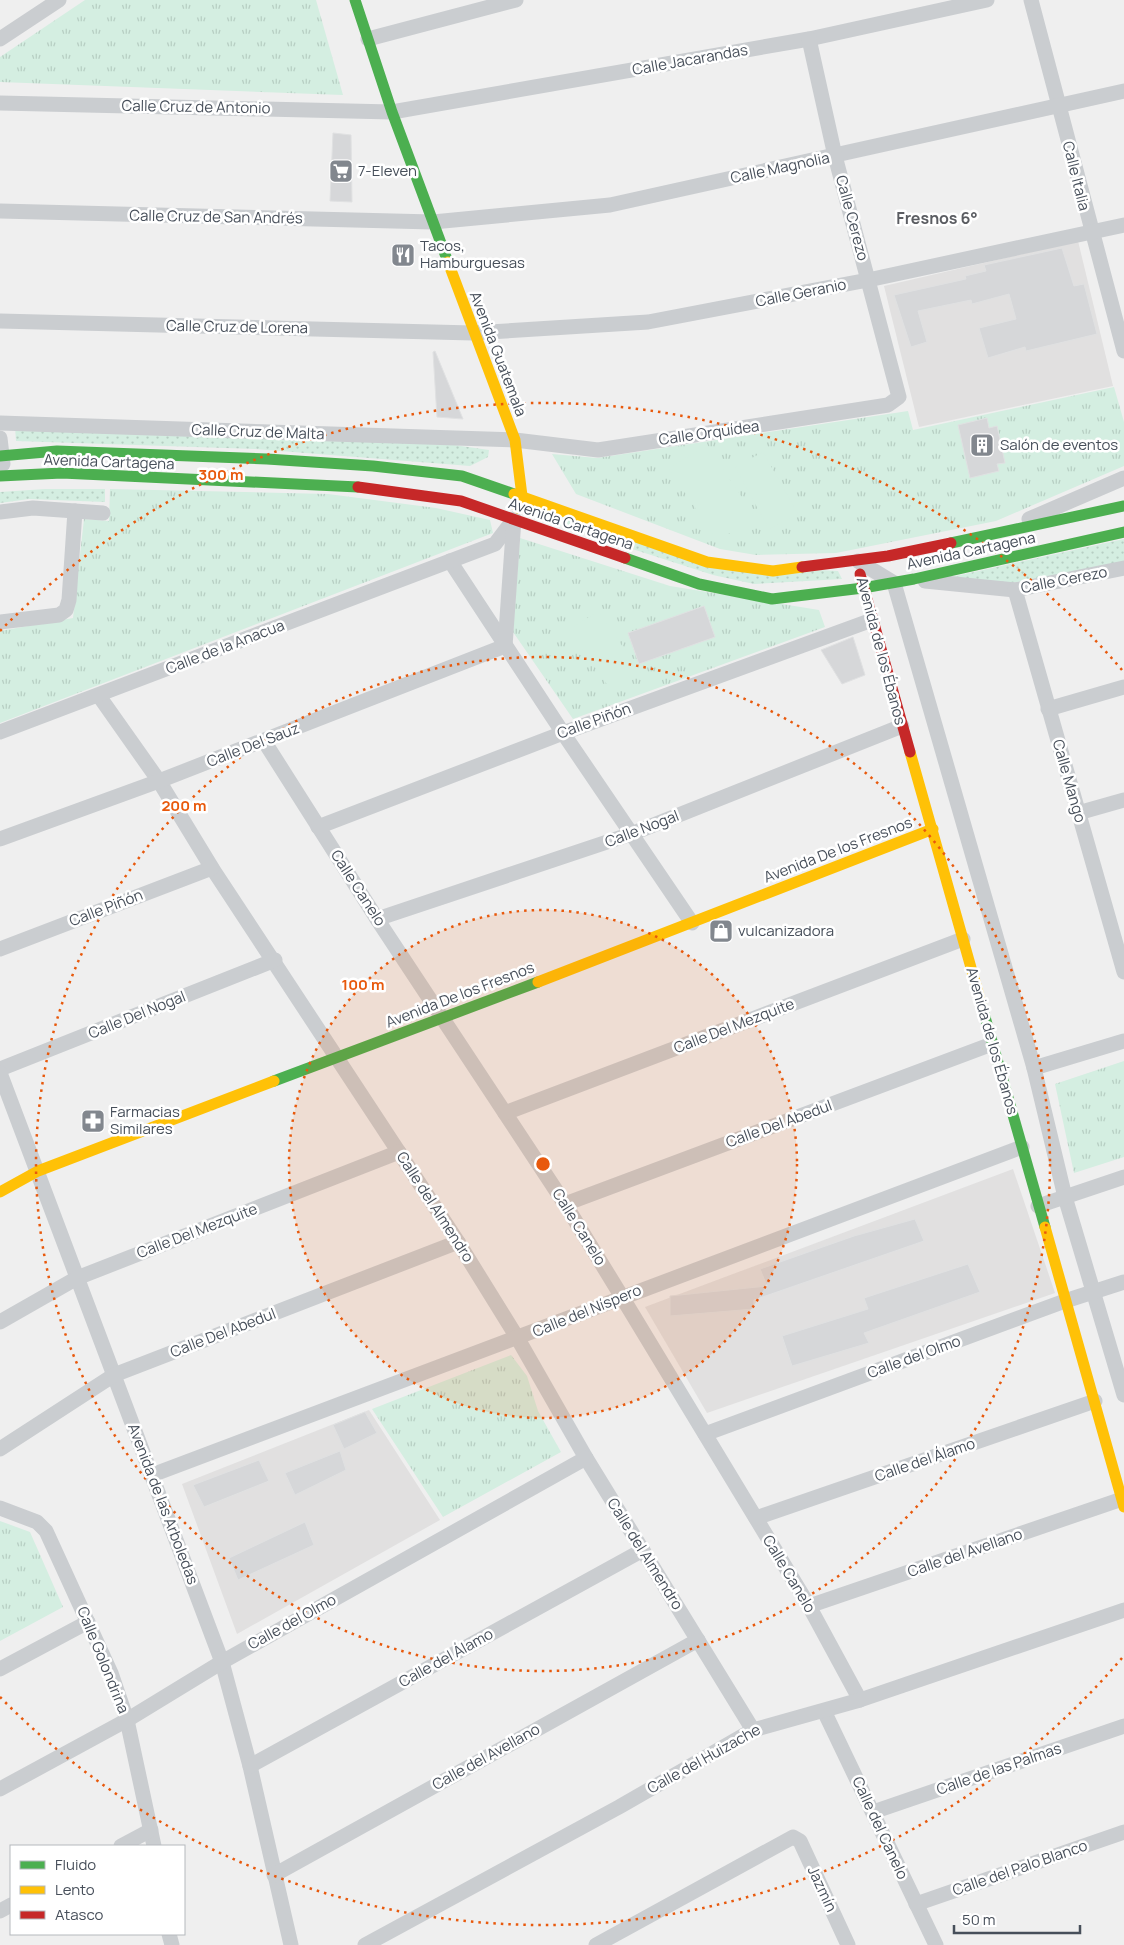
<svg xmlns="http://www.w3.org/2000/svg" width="1124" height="1945" font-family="Manrope,sans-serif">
<defs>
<pattern id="grass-dots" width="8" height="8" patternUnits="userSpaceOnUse" patternTransform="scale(1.25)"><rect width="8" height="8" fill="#d4eee1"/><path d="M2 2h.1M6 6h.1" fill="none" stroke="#b7cec3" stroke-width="1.8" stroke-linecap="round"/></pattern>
<pattern id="park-tufts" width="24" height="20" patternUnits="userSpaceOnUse" patternTransform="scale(1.25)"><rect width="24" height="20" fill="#d4eee1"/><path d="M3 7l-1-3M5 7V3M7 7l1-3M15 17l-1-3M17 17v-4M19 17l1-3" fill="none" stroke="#b7cec3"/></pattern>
</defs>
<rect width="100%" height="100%" fill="#efefef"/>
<g fill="#e1e0e0">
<polygon points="1078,241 1113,386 919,427 884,286"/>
<polygon points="1013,1169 1055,1293 707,1413 645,1307"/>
<polygon points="369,1410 440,1520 237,1634 182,1484"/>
</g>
<g fill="url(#grass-dots)">
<polygon points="15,427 454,445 489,450 488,457 470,466 255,449 16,441"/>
<polygon points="45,489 105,489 105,502 29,499 0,503 0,492"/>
<polygon points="552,513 707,565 838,571 842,579 754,584 713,575 558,525"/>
<polygon points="1124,539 1124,563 1012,583 947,578"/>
</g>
<g fill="url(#park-tufts)">
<polygon points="85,0 316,0 343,95 0,82 0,57"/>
<polygon points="1114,387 1124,422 1124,466 996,521 836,553 756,555 720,549 576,494 552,454 597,458 908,411 913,430"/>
<polygon points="110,489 328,494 436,508 490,520 493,533 0,723 0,631 73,618 84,519 109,521"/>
<polygon points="520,538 670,586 819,610 825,627 573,719 513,632"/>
<polygon points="1124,1061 1124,1157 1074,1173 1055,1084"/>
<polygon points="511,1355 527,1376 538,1411 561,1452 443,1517 372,1409"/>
<polygon points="0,1521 30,1532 63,1607 0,1641"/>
</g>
<g fill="#d4eee1">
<polygon points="707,444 756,519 717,540 669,469"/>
<polygon points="763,452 798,514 769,529 735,467"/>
<polygon points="598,611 641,673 613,693 569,630"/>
</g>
<g fill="#d6d7d9" stroke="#e0e1e2">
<polygon points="333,133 351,135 352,202 330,201"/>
<polygon points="1062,248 1074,286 1084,284 1097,334 1026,351 1025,347 988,358 979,328 1016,319 1009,294 972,304 971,300 918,311 927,342 911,347 894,295 966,279 965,276 986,271 984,265"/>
<polygon points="435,351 463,419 437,417 433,352"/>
<polygon points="987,418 989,428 997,426 1005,463 997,464 999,471 970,478 958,425"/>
<polygon points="704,606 715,637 639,664 628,633"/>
<polygon points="853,637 865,675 842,684 821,650"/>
<polygon points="915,1219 924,1241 754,1300 754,1309 670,1316 670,1296 767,1286 760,1269 854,1236"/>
<polygon points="968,1264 980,1292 864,1333 869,1343 792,1366 782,1336 868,1309 864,1298"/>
<polygon points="365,1412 377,1433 344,1449 333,1425"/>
<polygon points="340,1451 346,1470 295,1495 285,1473"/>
<polygon points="259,1460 269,1481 204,1507 193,1485"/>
<polygon points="305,1522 314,1545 238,1580 229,1558"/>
</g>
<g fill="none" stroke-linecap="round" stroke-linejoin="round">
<g stroke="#cacdd0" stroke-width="15">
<polyline points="1031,0 1124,351"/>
<polyline points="0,39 59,0"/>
<polyline points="368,39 516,0"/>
<polyline points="0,103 392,112 809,39 987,0"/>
<polyline points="0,211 433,222 610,205 1124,91"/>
<polyline points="0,321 473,333 648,322 868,280 1124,225"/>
<polyline points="0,423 515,440 598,450 888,405 899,397 835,156 809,39"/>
<polyline points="0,438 3,464"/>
<polyline points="0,512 33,508 103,513"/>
<polyline points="1029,519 1124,478"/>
<polyline points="450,561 563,733 692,923"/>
<polyline points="858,561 894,583 1034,1068 1065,1197 1124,1395"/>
<polyline points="925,581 1015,590 1124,568"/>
<polyline points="1015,590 1124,972"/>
<polyline points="0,622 59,615 66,610 69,600 75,511"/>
<polyline points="99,696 159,781 212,868 458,1242 518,1339 586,1458 753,1730"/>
<polyline points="1048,709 1124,687"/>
<polyline points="0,732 495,544 514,519"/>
<polyline points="264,741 377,919 565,1204 622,1297 809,1606 860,1700"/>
<polyline points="1078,813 1124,800"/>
<polyline points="318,827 563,733 872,620"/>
<polyline points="0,839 159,781 505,646 514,519"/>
<polyline points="377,919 631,834 902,726"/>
<polyline points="0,949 212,868"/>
<polyline points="1034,1068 1124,1041"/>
<polyline points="0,1069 275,960"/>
<polyline points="0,1073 222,1662 250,1766 291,1945"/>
<polyline points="505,1113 963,939"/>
<polyline points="565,1204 992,1044"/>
<polyline points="1038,1206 1124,1177"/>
<polyline points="0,1322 77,1278 399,1152"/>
<polyline points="705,1434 1065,1301 1124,1282"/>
<polyline points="0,1449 114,1375 458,1242"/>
<path d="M152,1475C443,1368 732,1256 1022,1147"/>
<polyline points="0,1508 37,1522 46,1531 111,1673 127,1720 154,1846"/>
<polyline points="756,1518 1095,1401"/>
<polyline points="809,1606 1122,1499"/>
<polyline points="0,1669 88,1622"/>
<polyline points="824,1711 936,1945"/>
<polyline points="250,1766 643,1550"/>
<polyline points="0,1789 127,1720 222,1662 586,1458"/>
<polyline points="873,1812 1124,1726"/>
<polyline points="121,1846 151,1830"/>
<polyline points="274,1875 698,1640"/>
<polyline points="916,1904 1124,1832"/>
<polyline points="0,1911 11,1905"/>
<polyline points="169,1934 172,1945"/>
<polyline points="365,1945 619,1807 753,1730 860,1700 1124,1610"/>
<polyline points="596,1945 793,1837 800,1841 848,1945"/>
</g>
<g stroke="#4caf50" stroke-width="11">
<polyline points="355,0 392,112 448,262"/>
<polyline points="0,456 57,451 267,459 373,466 462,476 514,494"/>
<polyline points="0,476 62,473 358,487"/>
<polyline points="951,543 1124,506"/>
<polyline points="625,558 699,584 772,599 863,588 914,579 1124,532"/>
<polyline points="981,1003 1045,1227"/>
<polyline points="274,1081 538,982"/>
</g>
<g stroke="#ffc107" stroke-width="11">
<polyline points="448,262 515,440 522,496 518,508"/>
<polyline points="514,494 707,562 773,571 802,567"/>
<polyline points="910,752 981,1003"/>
<polyline points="538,982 933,829"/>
<polyline points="0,1192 38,1171 274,1081"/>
<polyline points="1045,1227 1124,1507"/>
</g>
<g stroke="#c62828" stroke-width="11">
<polyline points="358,487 461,501 625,558"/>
<polyline points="802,567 888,556 951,543"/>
<polyline points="860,574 910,752"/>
</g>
</g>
<circle cx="543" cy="1164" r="254" fill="#e8590c" fill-opacity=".12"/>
<g fill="none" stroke="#e8590c" stroke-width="2.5" stroke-dasharray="2.5 5">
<circle cx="543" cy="1164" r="254"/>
<circle cx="543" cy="1164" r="507"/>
<path d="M1122 1658A761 761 0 0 1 0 1697M0 631A761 761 0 0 1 1122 670"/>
</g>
<defs>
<g id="supermarket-square" transform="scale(1.25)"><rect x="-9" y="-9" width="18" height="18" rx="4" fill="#82878e" stroke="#fff"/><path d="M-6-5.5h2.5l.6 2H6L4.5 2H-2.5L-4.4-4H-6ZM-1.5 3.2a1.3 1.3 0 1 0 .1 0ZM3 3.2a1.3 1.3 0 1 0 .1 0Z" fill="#fff"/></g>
<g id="restaurant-square" transform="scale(1.25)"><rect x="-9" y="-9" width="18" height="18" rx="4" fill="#82878e" stroke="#fff"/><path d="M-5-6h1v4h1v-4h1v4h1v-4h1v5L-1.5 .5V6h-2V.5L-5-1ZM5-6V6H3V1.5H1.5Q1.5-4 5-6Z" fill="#fff"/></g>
<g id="building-square" transform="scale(1.25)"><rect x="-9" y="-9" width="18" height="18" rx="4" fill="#82878e" stroke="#fff"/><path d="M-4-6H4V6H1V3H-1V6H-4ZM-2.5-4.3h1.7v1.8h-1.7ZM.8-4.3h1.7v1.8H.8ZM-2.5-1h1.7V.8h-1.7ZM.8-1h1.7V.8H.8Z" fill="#fff"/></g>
<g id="shop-square" transform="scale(1.25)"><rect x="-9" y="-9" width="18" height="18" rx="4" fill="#82878e" stroke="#fff"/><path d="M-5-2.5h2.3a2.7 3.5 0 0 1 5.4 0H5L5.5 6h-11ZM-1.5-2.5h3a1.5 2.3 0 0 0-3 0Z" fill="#fff"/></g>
<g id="pharmacy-square" transform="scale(1.25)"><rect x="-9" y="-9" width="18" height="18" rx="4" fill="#82878e" stroke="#fff"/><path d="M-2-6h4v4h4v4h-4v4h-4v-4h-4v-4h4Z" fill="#fff"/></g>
</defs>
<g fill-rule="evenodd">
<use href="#supermarket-square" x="341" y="171"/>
<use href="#restaurant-square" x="403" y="255"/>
<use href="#building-square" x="982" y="445"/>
<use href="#shop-square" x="721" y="931"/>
<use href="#pharmacy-square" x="93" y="1121"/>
</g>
<g text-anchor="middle" stroke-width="5" stroke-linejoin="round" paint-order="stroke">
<g font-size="15" fill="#474f5a" stroke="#fff">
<text transform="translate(690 60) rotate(-10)" y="5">Calle Jacarandas</text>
<text transform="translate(196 107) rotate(1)" y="5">Calle Cruz de Antonio</text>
<text transform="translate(780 168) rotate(-12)" y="5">Calle Magnolia</text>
<text transform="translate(1076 176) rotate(76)" y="5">Calle Italia</text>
<text transform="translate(216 217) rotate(1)" y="5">Calle Cruz de San Andrés</text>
<text transform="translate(852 218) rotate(75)" y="5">Calle Cerezo</text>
<text transform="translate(801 293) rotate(-11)" y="5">Calle Geranio</text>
<text transform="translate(237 327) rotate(1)" y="5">Calle Cruz de Lorena</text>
<text transform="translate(498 354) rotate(69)" y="5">Avenida Guatemala</text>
<text transform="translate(258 432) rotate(2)" y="5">Calle Cruz de Malta</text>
<text transform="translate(709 433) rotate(-8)" y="5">Calle Orquídea</text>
<text transform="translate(109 462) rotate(2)" y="5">Avenida Cartagena</text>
<text transform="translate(571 524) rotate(19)" y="5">Avenida Cartagena</text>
<text transform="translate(971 551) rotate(-12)" y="5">Avenida Cartagena</text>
<text transform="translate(1064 580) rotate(-11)" y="5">Calle Cerezo</text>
<text transform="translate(225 647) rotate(-21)" y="5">Calle de la Anacua</text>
<text transform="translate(881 651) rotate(75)" y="5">Avenida de los Ébanos</text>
<text transform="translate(594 721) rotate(-20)" y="5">Calle Piñón</text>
<text transform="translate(253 745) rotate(-21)" y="5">Calle Del Sauz</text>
<text transform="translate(1069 781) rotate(74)" y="5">Calle Mango</text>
<text transform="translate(642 829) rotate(-21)" y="5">Calle Nogal</text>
<text transform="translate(838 850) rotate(-21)" y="5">Avenida De los Fresnos</text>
<text transform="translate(358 888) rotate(57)" y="5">Calle Canelo</text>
<text transform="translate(106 908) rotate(-21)" y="5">Calle Piñón</text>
<text transform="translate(460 995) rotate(-21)" y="5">Avenida De los Fresnos</text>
<text transform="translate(137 1015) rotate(-22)" y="5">Calle Del Nogal</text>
<text transform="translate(734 1026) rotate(-21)" y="5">Calle Del Mezquite</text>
<text transform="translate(992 1041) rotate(74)" y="5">Avenida de los Ébanos</text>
<text transform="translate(779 1124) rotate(-20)" y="5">Calle Del Abedul</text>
<text transform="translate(435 1207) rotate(57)" y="5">Calle del Almendro</text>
<text transform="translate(579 1227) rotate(58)" y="5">Calle Canelo</text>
<text transform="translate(197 1231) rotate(-21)" y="5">Calle Del Mezquite</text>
<text transform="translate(587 1311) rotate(-22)" y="5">Calle del Níspero</text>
<text transform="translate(223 1333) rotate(-21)" y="5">Calle Del Abedul</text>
<text transform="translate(914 1357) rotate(-20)" y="5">Calle del Olmo</text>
<text transform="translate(925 1460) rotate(-19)" y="5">Calle del Álamo</text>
<text transform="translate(163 1504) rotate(69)" y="5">Avenida de las Arboledas</text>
<text transform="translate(965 1553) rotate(-19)" y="5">Calle del Avellano</text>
<text transform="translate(645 1554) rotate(58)" y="5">Calle del Almendro</text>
<text transform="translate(789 1574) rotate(59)" y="5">Calle Canelo</text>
<text transform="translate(292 1622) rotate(-29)" y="5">Calle del Olmo</text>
<text transform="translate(446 1658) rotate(-29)" y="5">Calle del Álamo</text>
<text transform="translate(103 1660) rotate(68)" y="5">Calle Golondrina</text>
<text transform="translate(486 1757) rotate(-29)" y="5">Calle del Avellano</text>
<text transform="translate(704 1759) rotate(-29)" y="5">Calle del Huizache</text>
<text transform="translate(999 1769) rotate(-19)" y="5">Calle de las Palmas</text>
<text transform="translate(880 1828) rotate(65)" y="5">Calle del Canelo</text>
<text transform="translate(1020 1868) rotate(-19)" y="5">Calle del Palo Blanco</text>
<text transform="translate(822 1889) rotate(65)" y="5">Jazmín</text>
</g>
<g font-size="15" fill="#474f5a" stroke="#fff" text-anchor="start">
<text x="358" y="176">7-Eleven</text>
<text x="420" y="251">Tacos,<tspan x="420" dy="17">Hamburguesas</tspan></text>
<text x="1000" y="450">Salón de eventos</text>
<text x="738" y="936">vulcanizadora</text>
<text x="110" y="1117">Farmacias<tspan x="110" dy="17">Similares</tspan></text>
</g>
<g font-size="16" font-weight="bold" fill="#5b5d62" stroke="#fff">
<text x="937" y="224">Fresnos 6°</text>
</g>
</g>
<circle cx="543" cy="1164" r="8" fill="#e8590c" stroke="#fff" stroke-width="2.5"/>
<g font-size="15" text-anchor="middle" font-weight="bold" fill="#e8590c" stroke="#fff" stroke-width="5" stroke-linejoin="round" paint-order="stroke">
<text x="221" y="480">300 m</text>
<text x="184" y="811">200 m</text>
<text x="363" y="990">100 m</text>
</g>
<rect x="10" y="1845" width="175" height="90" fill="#ffffff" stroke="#b5b9bd"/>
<rect x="20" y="1861" width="25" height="8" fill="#4caf50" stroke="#b5b9bd"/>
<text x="55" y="1870" font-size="15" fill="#474f5a">Fluido</text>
<rect x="20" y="1886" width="25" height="8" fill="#ffc107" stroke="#b5b9bd"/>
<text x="55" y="1895" font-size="15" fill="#474f5a">Lento</text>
<rect x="20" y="1911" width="25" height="8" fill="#c62828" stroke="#b5b9bd"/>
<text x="55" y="1920" font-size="15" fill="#474f5a">Atasco</text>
<path d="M954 1925v8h126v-8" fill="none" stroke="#474f5a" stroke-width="2.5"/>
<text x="962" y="1925" font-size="15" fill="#474f5a" stroke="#ffffff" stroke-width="4" paint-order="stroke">50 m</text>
</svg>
